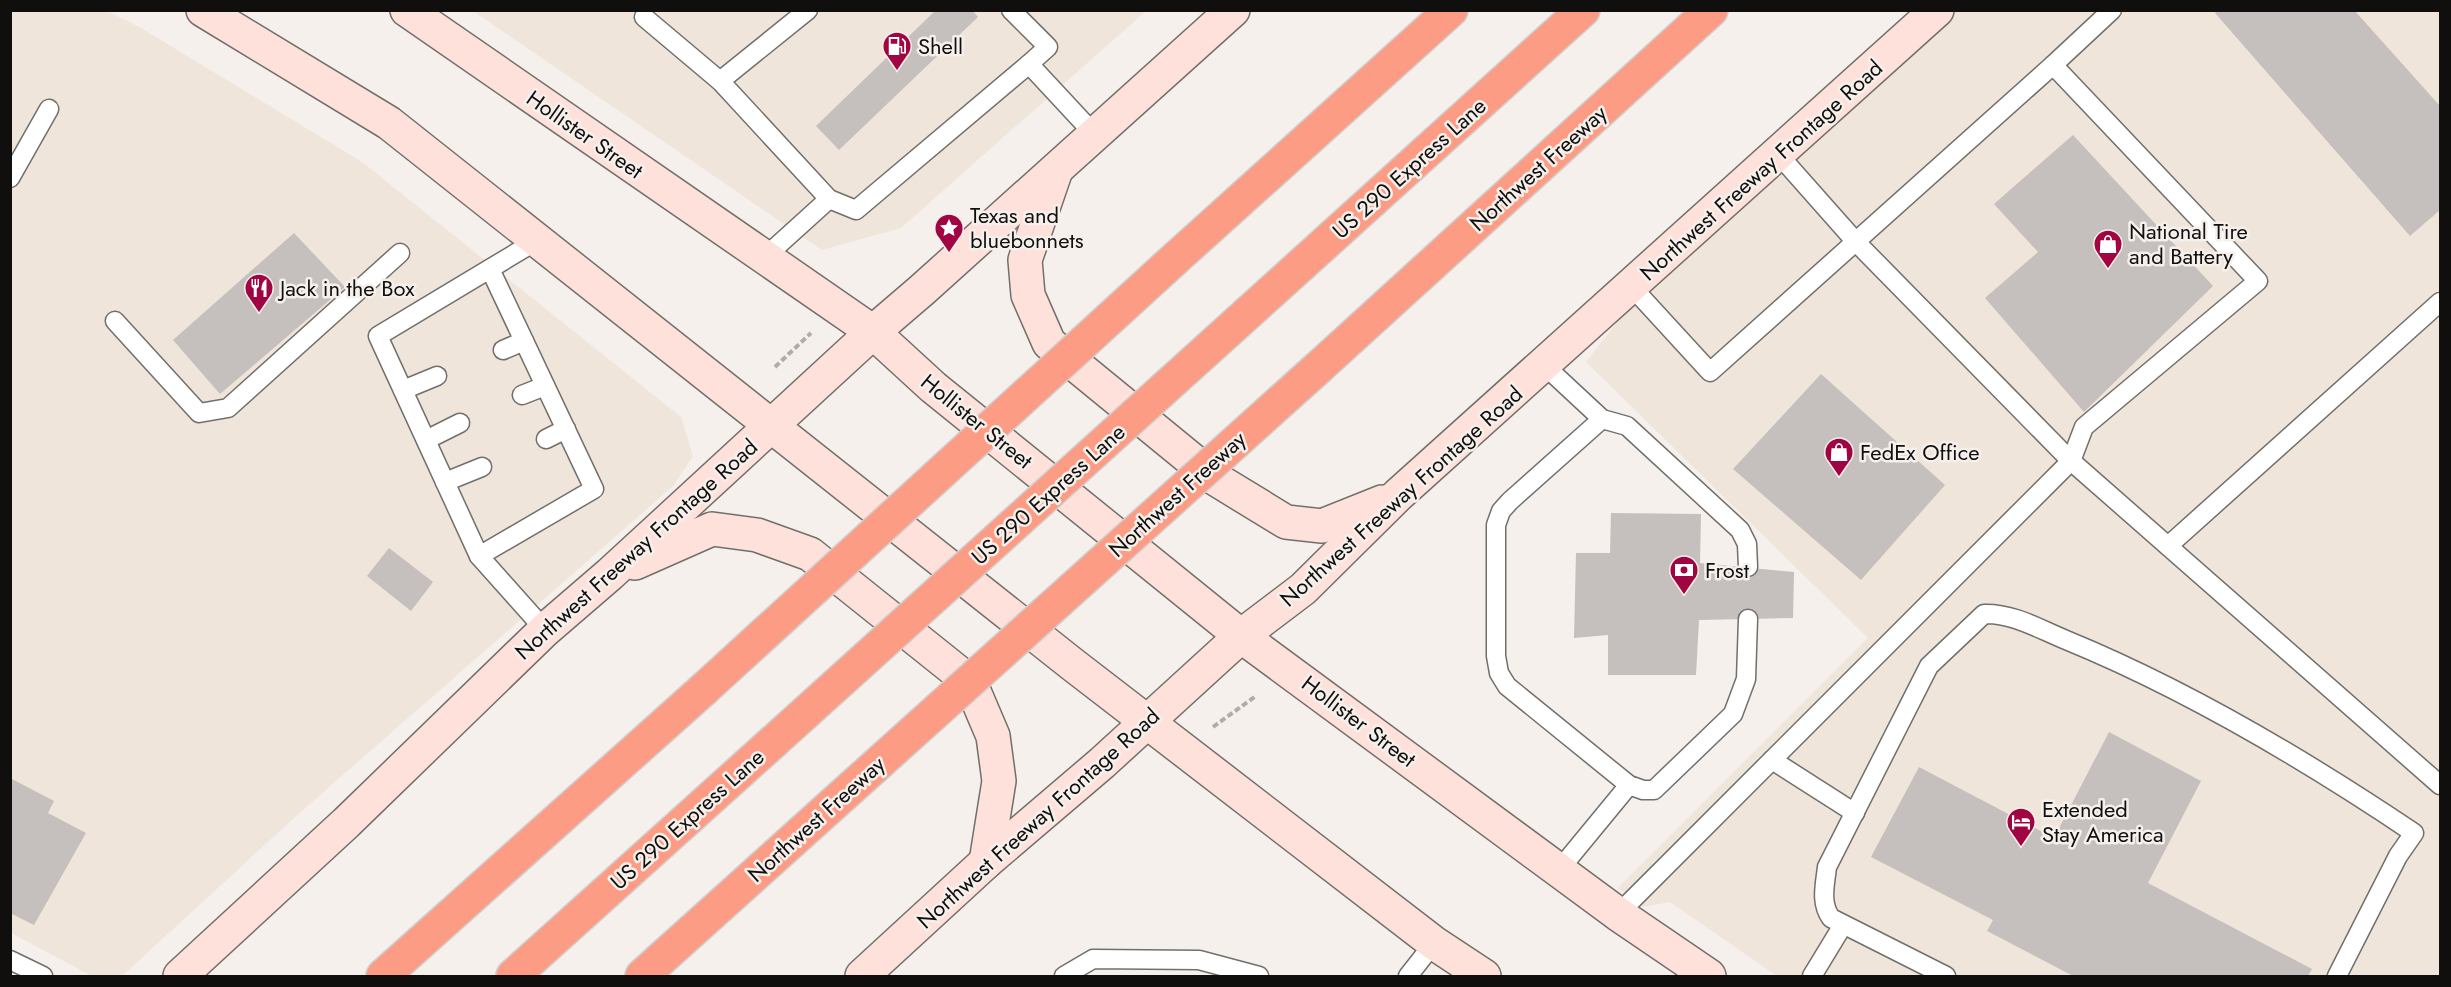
<svg xmlns="http://www.w3.org/2000/svg" width="2451" height="987" font-family="Jost,sans-serif">
<rect width="100%" height="100%" fill="#f5f0ec"/>
<g fill="#efe5db">
<polygon points="10,11 107,11 141,28 362,162 681,417 693,456 673,486 305,808 122,976 92,976 11,933"/>
<polygon points="473,11 1146,11 901,228 822,250"/>
<polygon points="1952,11 2440,11 2440,976 1777,976 1670,902 1643,907 1618,888 1868,638 1586,362 1646,285"/>
</g>
<g fill="#c5bfbd">
<polygon points="936,10 972,10 978,17 839,150 816,126"/>
<polygon points="2218,10 2354,10 2440,106 2440,210 2410,236 2215,13"/>
<polygon points="2073,135 2213,286 2084,412 1985,298 2038,252 1994,204"/>
<polygon points="294,233 345,287 220,394 173,340"/>
<polygon points="1821,374 1945,485 1861,580 1733,469"/>
<polygon points="1611,513 1701,514 1700,563 1794,572 1793,618 1699,620 1696,675 1608,675 1608,635 1574,638 1576,553 1610,553"/>
<polygon points="389,548 433,582 411,611 367,576"/>
<polygon points="2109,732 2201,781 2148,883 2312,969 2308,976 2073,976 1987,931 1993,920 1871,857 1919,767 2054,838"/>
<polygon points="10,778 54,801 48,813 86,833 34,925 10,913"/>
</g>
<g fill="none" stroke-linecap="round" stroke-linejoin="round">
<g stroke="#726f6b" stroke-width="21">
<g id="lane">
<polyline points="1011,10 1048,47 1029,64"/>
<polyline points="644,17 720,81 829,199 856,210 1029,64 1095,135"/>
<polyline points="2053,65 2112,10"/>
<polyline points="720,81 808,10"/>
<polyline points="1778,154 1856,242 2071,461 2440,785"/>
<polyline points="10,178 49,109"/>
<polyline points="536,241 378,336 479,556 545,630"/>
<polyline points="766,256 829,199"/>
<polyline points="115,321 199,413 228,408 400,253"/>
<polyline points="503,350 524,341"/>
<polyline points="1545,366 1602,419 1627,426 1740,530 1747,544 1748,567"/>
<polyline points="403,390 437,376"/>
<polyline points="522,395 545,386"/>
<polyline points="1602,419 1510,501 1501,511 1496,525 1496,656 1499,673 1507,686 1629,785 1643,790 1654,790 1733,714 1746,679 1748,619"/>
<polyline points="546,439 566,429"/>
<polyline points="426,440 460,423"/>
<polyline points="445,482 482,467"/>
<polyline points="2168,546 2440,302"/>
<polyline points="479,556 594,489 490,269"/>
<polyline points="1772,760 1855,813"/>
<polyline points="1559,870 1629,785"/>
<polyline points="1618,914 2071,461 2084,427 2258,281 2053,65 1710,372 1632,287"/>
<polyline points="10,960 43,976"/>
<polyline points="1064,976 1093,959 1199,960 1259,976"/>
<polyline points="1408,976 1434,943"/>
<polyline points="1812,976 1843,925"/>
<path d="M1946,976L1831,918C1820,903 1825,885 1827,867L1929,666L1984,614C2013,613 2039,629 2066,640C2188,690 2304,759 2414,833L2398,856L2337,976"/>
</g>
</g>
<g stroke="#726f6b" stroke-width="36">
<g id="secondary">
<polyline points="203,10 389,123 1072,664 1434,943 1484,976"/>
<polyline points="407,10 873,332 933,387 1241,636 1618,914 1709,976"/>
<polyline points="1055,173 1025,260 1028,295 1049,343 1214,478 1286,522 1322,526 1382,502"/>
<polyline points="635,563 712,529 757,535 810,554 970,682 993,736 999,781 986,862"/>
<polyline points="180,976 346,823 545,630 610,574 873,332 922,290 1233,10"/>
<polyline points="862,976 986,862 1102,763 1241,636 1303,589 1398,495 1937,10"/>
</g>
</g>
<g stroke="#cfcfcf" stroke-width="36">
<g id="highway">
<polyline points="1177,257 1451,10"/>
<polyline points="1249,312 1583,10"/>
<polyline points="1319,367 1711,10"/>
<polyline points="383,976 704,689"/>
<polyline points="513,976 773,742"/>
<polyline points="642,976 842,796"/>
</g>
</g>
<g stroke="#b0aca9" stroke-width="4" stroke-dasharray="6 3" stroke-linecap="butt">
<polyline points="775,367 811,333"/>
<polyline points="1213,727 1256,696"/>
</g>
<use href="#lane" stroke="#fff" stroke-width="18"/>
<use href="#secondary" stroke="#fee1da" stroke-width="33"/>
<use href="#highway" stroke="#fd9c85" stroke-width="33"/>
<g stroke="#cfcfcf" stroke-width="36" stroke-linecap="butt">
<g id="highway-bridge">
<polyline points="704,689 1177,257"/>
<polyline points="773,742 1249,312"/>
<polyline points="842,796 1319,367"/>
</g>
</g>
<use href="#highway-bridge" stroke="#fd9c85" stroke-width="33"/>
</g>
<defs>
<g id="fuel-pin" transform="scale(1.5)"><path d="M0 17L-7.5 6A9.5 9.5 0 1 1 7.5 6Z" fill="#a10442" stroke="#f5f0ec"/><path d="M-5.5-6h7V0h2V4h1.3V-2.5L3-4.5l.8-.8L6-3V5H2.5V1h-1V6h-7ZM-4.2-4.7v3.2H.2V-4.7Z" fill="#fff"/></g>
<g id="sight-pin" transform="scale(1.5)"><path d="M0 17L-7.5 6A9.5 9.5 0 1 1 7.5 6Z" fill="#a10442" stroke="#f5f0ec"/><path d="M0-6L1.8-2.2L6-1.7L2.9 1.2L3.7 5.4L0 3.3L-3.7 5.4L-2.9 1.2L-6-1.7L-1.8-2.2Z" fill="#fff"/></g>
<g id="shop-pin" transform="scale(1.5)"><path d="M0 17L-7.5 6A9.5 9.5 0 1 1 7.5 6Z" fill="#a10442" stroke="#f5f0ec"/><path d="M-5-2.5h2.3a2.7 3.5 0 0 1 5.4 0H5L5.5 6h-11ZM-1.5-2.5h3a1.5 2.3 0 0 0-3 0Z" fill="#fff"/></g>
<g id="restaurant-pin" transform="scale(1.5)"><path d="M0 17L-7.5 6A9.5 9.5 0 1 1 7.5 6Z" fill="#a10442" stroke="#f5f0ec"/><path d="M-5-6h1v4h1v-4h1v4h1v-4h1v5L-1.5 .5V6h-2V.5L-5-1ZM5-6V6H3V1.5H1.5Q1.5-4 5-6Z" fill="#fff"/></g>
<g id="bank-pin" transform="scale(1.5)"><path d="M0 17L-7.5 6A9.5 9.5 0 1 1 7.5 6Z" fill="#a10442" stroke="#f5f0ec"/><path d="M-6-4H6V4H-6ZM0-2.3a2.3 2.3 0 1 0 0 4.6a2.3 2.3 0 1 0 0-4.6Z" fill="#fff"/></g>
<g id="hotel-pin" transform="scale(1.5)"><path d="M0 17L-7.5 6A9.5 9.5 0 1 1 7.5 6Z" fill="#a10442" stroke="#f5f0ec"/><path d="M-6-4.5h1.5V1H6V5H4.5V3h-9V5H-6ZM-4 0a1.8 1.8 0 1 1 3.6 0ZM.5 0V-2.5h3Q6-2.5 6 0Z" fill="#fff"/></g>
</defs>
<g fill-rule="evenodd">
<use href="#fuel-pin" x="897" y="46"/>
<use href="#sight-pin" x="949" y="228"/>
<use href="#shop-pin" x="2108" y="244"/>
<use href="#restaurant-pin" x="259" y="288"/>
<use href="#shop-pin" x="1839" y="452"/>
<use href="#bank-pin" x="1684" y="570"/>
<use href="#hotel-pin" x="2021" y="822"/>
</g>
<g text-anchor="middle" stroke-width="5" stroke-linejoin="round" paint-order="stroke">
<g font-size="22" fill="#100f0d" stroke="#f5f0ec" text-anchor="start">
<text x="918" y="54">Shell</text>
<text x="970" y="223">Texas and<tspan x="970" dy="25">bluebonnets</tspan></text>
<text x="2129" y="239">National Tire<tspan x="2129" dy="25">and Battery</tspan></text>
<text x="280" y="296">Jack in the Box</text>
<text x="1860" y="460">FedEx Office</text>
<text x="1705" y="578">Frost</text>
<text x="2042" y="817">Extended<tspan x="2042" dy="25">Stay America</tspan></text>
</g>
<g font-size="22" fill="#100f0d" stroke="#f5f0ec">
<text transform="translate(585 134) rotate(35)" y="8">Hollister Street</text>
<text transform="translate(1409 168) rotate(-42)" y="8">US 290 Express Lane</text>
<text transform="translate(1538 168) rotate(-42)" y="8">Northwest Freeway</text>
<text transform="translate(1761 170) rotate(-42)" y="8">Northwest Freeway Frontage Road</text>
<text transform="translate(977 421) rotate(39)" y="8">Hollister Street</text>
<text transform="translate(1048 494) rotate(-42)" y="8">US 290 Express Lane</text>
<text transform="translate(1177 494) rotate(-42)" y="8">Northwest Freeway</text>
<text transform="translate(1401 496) rotate(-42)" y="8">Northwest Freeway Frontage Road</text>
<text transform="translate(636 549) rotate(-42)" y="8">Northwest Freeway Frontage Road</text>
<text transform="translate(1359 721) rotate(37)" y="8">Hollister Street</text>
<text transform="translate(1038 818) rotate(-42)" y="8">Northwest Freeway Frontage Road</text>
<text transform="translate(687 819) rotate(-42)" y="8">US 290 Express Lane</text>
<text transform="translate(816 819) rotate(-42)" y="8">Northwest Freeway</text>
</g>
</g>
<rect width="2451" height="987" fill="none" stroke="#100f0d" stroke-width="24"/>
</svg>
